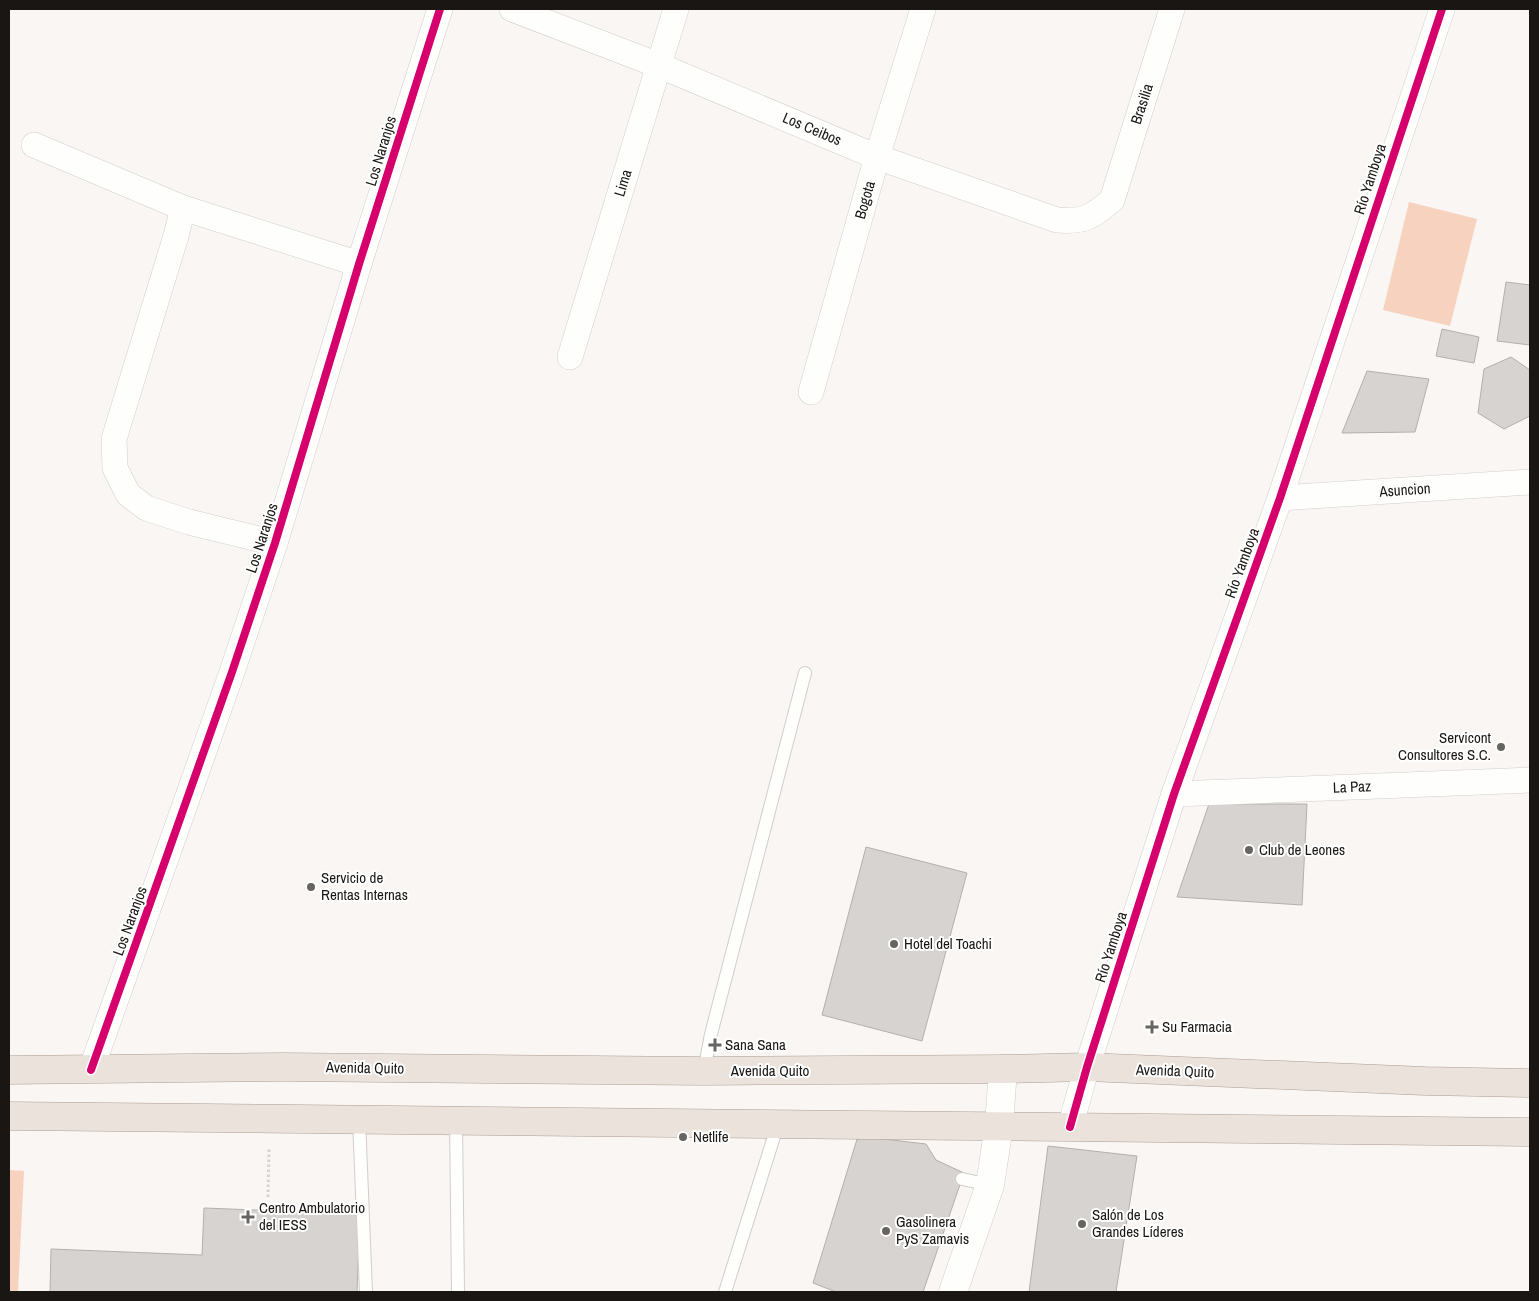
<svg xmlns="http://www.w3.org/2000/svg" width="1539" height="1301" font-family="'Archivo Narrow',sans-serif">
<rect width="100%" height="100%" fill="#faf6f3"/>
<g fill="#f6d2bf">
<polygon points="1409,202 1477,219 1450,326 1383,310"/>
<polygon points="9,1170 24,1171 18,1292 9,1292"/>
</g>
<g fill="#d7d3d1" stroke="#b2b0ae">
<polygon points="1506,282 1530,285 1530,345 1497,341"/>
<polygon points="1442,329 1479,337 1474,363 1436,356"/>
<polygon points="1511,357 1530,370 1530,416 1504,429 1478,413 1484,369"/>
<polygon points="1367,371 1429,379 1415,432 1342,433"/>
<polygon points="1209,804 1307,804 1302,905 1177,897"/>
<polygon points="866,847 967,873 922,1041 822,1015"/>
<polygon points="858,1136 926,1144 936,1160 964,1173 923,1292 836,1292 813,1283"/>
<polygon points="1048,1146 1137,1156 1116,1292 1029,1292"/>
<polygon points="204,1208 360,1214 357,1292 50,1292 51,1249 202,1255"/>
</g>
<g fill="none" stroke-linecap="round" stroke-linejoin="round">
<g stroke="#d1cecc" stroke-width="14">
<g id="service">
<polyline points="704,1071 711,1034 805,673"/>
<polyline points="359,1119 366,1292"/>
<polyline points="456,1120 458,1292"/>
<polyline points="962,1179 990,1185"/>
<polyline points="725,1292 778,1124"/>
</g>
</g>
<g stroke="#d1cecc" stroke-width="26">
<g id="minor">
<path d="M512,9L658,65L877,157L1057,220C1084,222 1091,218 1112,200L1172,9"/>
<polyline points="34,145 183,208"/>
<polyline points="570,357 676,9"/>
<polyline points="811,392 877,157 923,9"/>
<polyline points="1280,498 1530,482"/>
<polyline points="275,543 189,522 146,508 128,494 115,468 114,439 176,236 183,208 359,264"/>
<polyline points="1174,794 1530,780"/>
<polyline points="91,1070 232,672 275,543 359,264 440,9"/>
<polyline points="1070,1127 1087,1067 1174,794 1280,498 1442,9"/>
</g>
</g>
<g stroke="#d1cecc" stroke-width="29">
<polyline id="tertiary" points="953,1292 990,1185 999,1126 1003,1069"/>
</g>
<g stroke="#ac9d92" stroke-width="29">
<g id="primary">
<polyline points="9,1070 284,1067 704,1071 1003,1069 1087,1067 1425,1081 1530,1083"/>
<polyline points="9,1116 1530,1132"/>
</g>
</g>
<polyline stroke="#d5d3d2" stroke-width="3" stroke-dasharray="2.5 2.5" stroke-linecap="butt" points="268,1197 269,1148"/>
<use href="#service" stroke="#fefefd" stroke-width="12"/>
<use href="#minor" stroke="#fefefd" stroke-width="25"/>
<use href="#tertiary" stroke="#fefefd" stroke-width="28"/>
<use href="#primary" stroke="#eae2db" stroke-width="28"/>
<g stroke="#fff" stroke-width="11">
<g id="cycleway">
<polyline points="91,1070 232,672 275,543 359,264 440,9"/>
<polyline points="1070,1127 1087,1067 1174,794 1280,498 1442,9"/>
</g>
</g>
<use href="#cycleway" stroke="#d6006c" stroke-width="8"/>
</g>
<g fill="#686462" stroke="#fff" stroke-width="2">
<circle cx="1501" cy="747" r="5"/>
<circle cx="1249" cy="850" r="5"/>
<circle cx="311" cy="887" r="5"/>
<circle cx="894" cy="944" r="5"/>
<path d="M1149.5 1019.5h5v5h5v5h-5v5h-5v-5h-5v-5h5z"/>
<path d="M712.5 1037.5h5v5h5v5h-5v5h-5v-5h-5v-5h5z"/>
<circle cx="683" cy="1137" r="5"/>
<path d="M245.5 1209.5h5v5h5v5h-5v5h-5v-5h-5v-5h5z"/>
<circle cx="1082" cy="1224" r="5"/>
<circle cx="886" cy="1231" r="5"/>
</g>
<g text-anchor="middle" stroke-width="4" stroke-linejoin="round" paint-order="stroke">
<g font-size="15" fill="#191614" stroke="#fff">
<text transform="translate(1142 104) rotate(-72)" y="5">Brasilia</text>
<text transform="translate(812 129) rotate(23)" y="5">Los Ceibos</text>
<text transform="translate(381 151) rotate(-73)" y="5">Los Naranjos</text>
<text transform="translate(1370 179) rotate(-72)" y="5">Río Yamboya</text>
<text transform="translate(623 183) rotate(-73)" y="5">Lima</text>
<text transform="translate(865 200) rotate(-74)" y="5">Bogota</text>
<text transform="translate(1405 490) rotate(-4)" y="5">Asuncion</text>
<text transform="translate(262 538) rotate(-72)" y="5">Los Naranjos</text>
<text transform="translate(1242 563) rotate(-70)" y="5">Río Yamboya</text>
<text transform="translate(1352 787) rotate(-2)" y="5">La Paz</text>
<text transform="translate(130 921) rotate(-70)" y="5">Los Naranjos</text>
<text transform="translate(1111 947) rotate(-72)" y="5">Río Yamboya</text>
<text transform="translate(365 1068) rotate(1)" y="5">Avenida Quito</text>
<text x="770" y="1076">Avenida Quito</text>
<text transform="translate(1175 1071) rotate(2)" y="5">Avenida Quito</text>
</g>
<g font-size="15" fill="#191614" stroke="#fff" text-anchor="start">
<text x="1491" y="743" text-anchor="end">Servicont<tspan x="1491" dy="17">Consultores S.C.</tspan></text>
<text x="1259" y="855">Club de Leones</text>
<text x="321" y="883">Servicio de<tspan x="321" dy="17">Rentas Internas</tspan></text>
<text x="904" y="949">Hotel del Toachi</text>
<text x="1162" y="1032">Su Farmacia</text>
<text x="725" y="1050">Sana Sana</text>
<text x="693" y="1142">Netlife</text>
<text x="259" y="1213">Centro Ambulatorio<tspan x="259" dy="17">del IESS</tspan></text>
<text x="1092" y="1220">Salón de Los<tspan x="1092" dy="17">Grandes Líderes</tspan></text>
<text x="896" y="1227">Gasolinera<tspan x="896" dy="17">PyS Zamavis</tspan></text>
</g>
</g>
<rect width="1539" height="1301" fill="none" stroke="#191614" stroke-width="20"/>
</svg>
